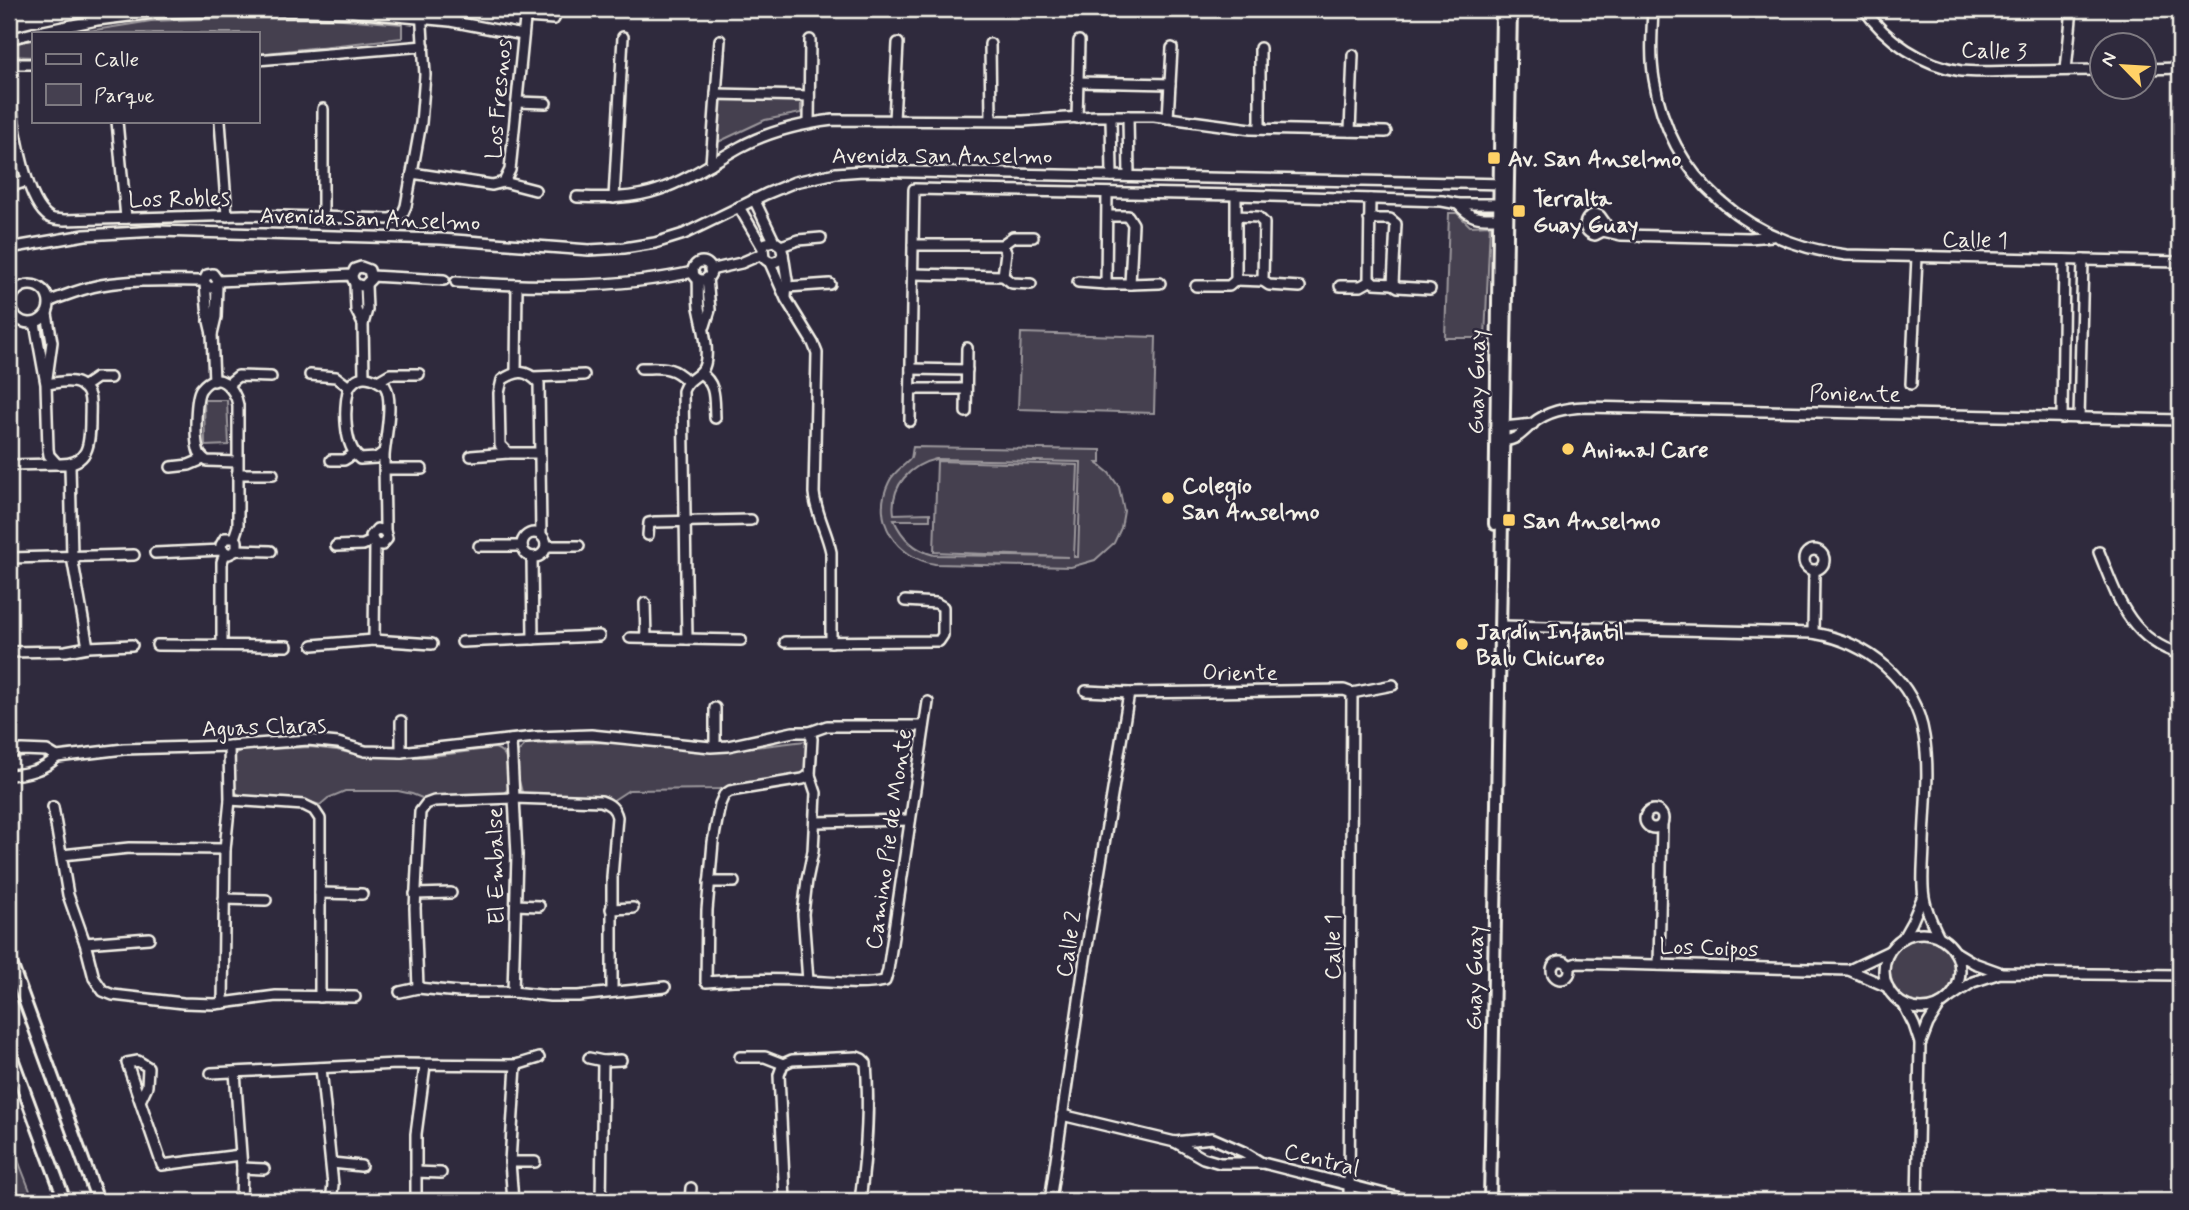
<svg xmlns="http://www.w3.org/2000/svg" width="2189" height="1210" font-family="Mynerve,sans-serif">
<rect width="100%" height="100%" fill="#2f2a3d"/>
<filter id="ink" filterUnits="userSpaceOnUse"><feTurbulence type="fractalNoise" baseFrequency=".0143" numOctaves="2"/><feDisplacementMap in="SourceGraphic" scale="14" xChannelSelector="R" yChannelSelector="G"/><feConvolveMatrix kernelMatrix="1 2 1 2 8 2 1 2 1" color-interpolation-filters="sRGB"/></filter>
<g filter="url(#ink)">
<g fill="#454050" stroke="#9c989c" stroke-width="2" fill-rule="evenodd">
<polygon points="319,17 402,24 402,38 257,54 257,33 76,33 151,21 231,18"/>
<polygon points="33,40 33,57 12,56 9,44"/>
<polygon points="720,100 801,101 801,113 765,120 716,143"/>
<polygon points="1449,213 1457,213 1470,226 1490,225 1485,338 1445,338"/>
<polygon points="1021,333 1156,337 1154,413 1018,409"/>
<polygon points="204,400 227,400 229,445 205,446"/>
<path d="M913,447L1101,450V463H1097L1109,473L1119,487L1124,511L1121,528L1114,543L1095,560L1071,567L935,564C897,558 870,520 889,482C894,471 906,465 911,458C912,455 912,451 913,447ZM936,459L1081,462L1078,557H1074L1078,465L937,461L934,552L1069,557L934,555C914,550 902,538 894,520H930V513L894,514C890,486 910,465 936,459Z"/>
<polygon points="805,741 808,742 807,776 720,789 629,790 612,801 605,799 529,797 522,792 518,777 516,754 526,744 627,742 730,750"/>
<path d="M310,747L337,750L366,757H425L495,748C512,754 509,772 509,788L500,797L427,800L412,794L398,791H345L328,798L320,805L301,799L241,796L234,791L233,759L236,753L244,750Z"/>
<circle cx="1922" cy="971" r="32"/>
<polygon points="9,1137 34,1201 9,1201"/>
</g>
<g fill="none" stroke-linecap="round" stroke-linejoin="round">
<g stroke="#f4f1e8" stroke-width="14">
<g id="minor">
<path d="M1653,9C1652,32 1650,56 1654,79C1670,179 1748,243 1846,255L2180,262"/>
<path d="M1864,9C1886,41 1923,65 1961,71C1981,73 2001,71 2021,71C2048,71 2075,70 2102,70"/>
<polyline points="525,17 554,19"/>
<polyline points="34,33 97,20 154,13 259,10 353,12 450,21 523,35"/>
<polyline points="9,39 33,33"/>
<polyline points="990,44 991,120"/>
<polyline points="257,60 424,46"/>
<polyline points="9,64 33,64"/>
<polyline points="2144,69 2180,68"/>
<polyline points="2066,70 2072,9"/>
<polyline points="1078,82 1170,84"/>
<path d="M9,93C14,121 24,201 49,217C53,220 59,219 64,220L244,215L390,219L403,213L406,206L421,123L425,75L421,9"/>
<polyline points="716,94 809,96"/>
<polyline points="517,102 546,103"/>
<polyline points="1111,116 1112,176"/>
<polyline points="1128,116 1129,176"/>
<polyline points="1077,118 1079,41"/>
<polyline points="1168,118 1172,48"/>
<polyline points="894,120 898,43"/>
<polyline points="117,121 126,218"/>
<polyline points="220,121 227,216"/>
<polyline points="809,123 810,40"/>
<polyline points="1260,129 1260,48"/>
<polyline points="1350,131 1353,55"/>
<polyline points="711,164 720,40"/>
<polyline points="412,173 492,185 504,182 510,170 526,9"/>
<polyline points="504,182 535,190"/>
<polyline points="9,187 27,181"/>
<polyline points="1107,194 1106,284 1130,284 1133,224 1128,216 1107,216"/>
<polyline points="1236,195 1236,280 1263,281 1264,223 1258,217 1237,216"/>
<path d="M577,197C605,198 632,199 658,190C688,180 713,162 740,147C769,131 800,124 833,120L1023,121L1095,116H1154L1251,129L1386,132"/>
<polyline points="614,198 623,37"/>
<polyline points="754,199 774,241"/>
<path d="M1458,204C1472,220 1479,218 1499,218"/>
<path d="M739,207L763,248L764,258C771,265 779,263 783,254L781,246L774,241L766,243L763,248"/>
<polyline points="323,218 323,109"/>
<polyline points="1369,219 1390,219 1396,224 1393,284 1374,283 1369,278 1370,199"/>
<path d="M1603,231L1605,223L1600,216L1595,214C1582,218 1582,232 1595,235L1603,231L1621,235L1750,238L1772,236"/>
<polyline points="913,245 1002,245 1013,237 1033,237"/>
<polyline points="1002,245 1006,252 1003,276"/>
<polyline points="781,246 798,240 821,238"/>
<polyline points="9,248 85,235 158,231 441,239 589,250 624,248 655,243 684,234 766,194 795,182 836,173 863,171 1506,184"/>
<polyline points="783,254 787,280 786,297"/>
<circle cx="702" cy="271" r="9"/>
<path d="M770,263L786,299L813,343L817,353L814,493C816,514 827,532 831,552V642"/>
<polyline points="710,270 741,263 762,254"/>
<polyline points="913,274 1003,276 1012,283 1031,284"/>
<polyline points="371,276 444,280"/>
<path d="M218,281L352,275L355,269L361,267L369,270L371,279L364,286C357,286 352,282 352,275"/>
<polyline points="1263,281 1269,285 1300,287"/>
<path d="M456,282C535,287 616,289 693,272"/>
<polyline points="1078,282 1106,284"/>
<polyline points="205,284 208,317 212,334 216,317 217,285"/>
<polyline points="355,284 356,310 363,324"/>
<polyline points="1130,284 1160,283"/>
<polyline points="1393,284 1398,287 1430,289"/>
<circle cx="30" cy="304" r="19"/>
<polyline points="1196,286 1229,286 1236,280"/>
<polyline points="1340,286 1361,286 1370,281"/>
<polyline points="787,287 830,284"/>
<path d="M50,301C67,295 83,288 101,285C135,279 170,281 204,281L207,286L212,288L217,285L218,281L213,274L207,275L204,281"/>
<path d="M35,323L46,384L48,449L49,455L57,464C89,466 90,444 90,419C90,405 93,391 79,384C70,379 56,383 46,384"/>
<polyline points="705,326 710,310 707,278"/>
<polyline points="212,334 214,381"/>
<path d="M641,368C661,368 672,365 687,381"/>
<polyline points="911,369 967,370"/>
<polyline points="516,371 517,285"/>
<path d="M700,373C717,384 714,400 715,418"/>
<polyline points="310,375 336,377 349,387"/>
<polyline points="364,376 363,324 367,310 366,285"/>
<polyline points="533,377 584,375"/>
<polyline points="47,378 52,342 47,314"/>
<polyline points="378,381 390,374 419,374"/>
<polyline points="228,384 238,376 271,377"/>
<polyline points="1911,384 1917,257"/>
<polyline points="83,387 96,378 110,378"/>
<polyline points="911,389 966,389"/>
<polyline points="966,412 967,348"/>
<polyline points="2062,418 2064,260"/>
<polyline points="2079,418 2083,260"/>
<polyline points="910,421 914,189 1236,195 1442,201 1458,204 1499,204"/>
<path d="M1533,424L1504,427L1497,433L1504,441C1518,439 1522,433 1532,424C1547,411 1566,408 1585,407L2180,420"/>
<path d="M540,453H508L500,445L499,393L502,380C517,370 526,369 539,383L541,535"/>
<polyline points="471,456 508,453"/>
<polyline points="331,460 344,460 354,454"/>
<polyline points="9,465 57,464"/>
<polyline points="70,465 72,557 88,647"/>
<polyline points="171,467 189,465 203,459"/>
<polyline points="385,469 422,469"/>
<polyline points="237,474 273,474"/>
<circle cx="534" cy="545" r="12"/>
<polyline points="648,535 649,523 655,522 751,520"/>
<path d="M234,538L238,526V405C235,387 217,368 201,389C195,397 195,438 198,449C199,455 202,458 207,461L237,462"/>
<path d="M375,544L382,545L387,539L385,531C385,506 384,481 384,456C385,440 394,400 385,386C382,383 375,379 371,378C361,375 355,379 349,387C344,407 343,445 360,459L376,458L384,452"/>
<polyline points="336,546 363,545 372,541"/>
<polyline points="479,546 522,546"/>
<polyline points="546,546 579,546"/>
<circle cx="1814" cy="560" r="10"/>
<polyline points="237,550 271,551"/>
<path d="M2099,552C2117,596 2129,639 2180,654"/>
<polyline points="155,553 222,550 229,554 237,550 237,541 234,538 225,538 221,545 222,550"/>
<polyline points="532,557 533,639"/>
<polyline points="9,558 134,555"/>
<polyline points="645,603 646,638"/>
<path d="M1501,626L1813,633C1867,642 1915,679 1924,736C1930,770 1925,808 1924,843C1924,860 1921,880 1924,897C1926,911 1933,925 1939,937"/>
<polyline points="1813,633 1814,571"/>
<polyline points="630,638 741,640"/>
<path d="M687,639L683,391C688,377 699,378 704,367C710,352 703,327 700,312C697,302 699,290 698,279"/>
<polyline points="374,640 375,544 371,536 377,529 385,531"/>
<polyline points="462,642 599,636"/>
<polyline points="785,642 939,641 943,635 943,607 936,603 905,601"/>
<polyline points="222,644 222,562 225,553"/>
<polyline points="157,645 287,646"/>
<polyline points="313,645 374,640 432,644"/>
<polyline points="9,652 66,651 88,647 132,645"/>
<polyline points="1086,691 1129,693 1344,690 1352,693 1393,685"/>
<polyline points="715,708 715,746"/>
<polyline points="511,740 517,855 513,992"/>
<polyline points="9,752 22,750 47,751 57,757 124,749 229,746 308,740 338,743 365,751 401,752 535,737 591,735 711,747 728,746 793,732 810,732 827,726 924,726"/>
<polyline points="401,752 401,721"/>
<path d="M9,775C28,774 43,770 57,757"/>
<path d="M810,775L803,779L730,791L724,795L720,804L713,842L707,910L706,982C740,979 775,979 809,981C834,982 860,986 885,981L888,970L928,702"/>
<polyline points="230,800 304,805 314,810 320,819 320,997"/>
<polyline points="53,807 68,895 85,943 94,978 103,991 113,995 183,1003 215,1004 276,996 355,997"/>
<circle cx="1654" cy="819" r="9"/>
<polyline points="816,822 910,820"/>
<polyline points="2180,850 2179,856 2180,861"/>
<polyline points="62,855 129,848 225,849"/>
<polyline points="709,882 734,882"/>
<polyline points="320,893 362,894"/>
<polyline points="415,894 451,893"/>
<polyline points="224,899 266,900"/>
<polyline points="516,905 539,906"/>
<polyline points="611,909 633,908"/>
<circle cx="1922" cy="971" r="38"/>
<polyline points="1903,938 1912,922 1923,896"/>
<polyline points="85,943 149,938"/>
<polyline points="1954,951 1974,963 1999,972"/>
<circle cx="1561" cy="970" r="9"/>
<polyline points="1659,965 1662,823"/>
<polyline points="1569,966 1577,963 1849,970 1888,987"/>
<polyline points="1849,970 1889,951"/>
<polyline points="808,981 803,914 807,880 813,851 816,793 810,775 812,739 810,732"/>
<path d="M418,988L415,908L420,812L426,804L434,801L514,798L601,801C610,804 615,808 617,817L612,877V991"/>
<polyline points="400,992 418,988 459,992 513,992 550,996 578,996 665,987"/>
<polyline points="1949,998 1973,982 2000,973 2180,975"/>
<polyline points="223,1003 225,849 230,800 229,746"/>
<polyline points="1904,1005 1914,1025 1920,1043"/>
<polyline points="740,1057 765,1057 783,1064"/>
<polyline points="589,1058 603,1061 621,1060"/>
<polyline points="321,1068 333,1185 331,1201"/>
<polyline points="235,1072 242,1168 241,1201"/>
<polyline points="211,1073 397,1064 516,1065 539,1058"/>
<polyline points="140,1101 147,1086 148,1067 138,1061 127,1063 162,1165 240,1155"/>
<polyline points="1062,1115 1175,1142 1203,1158 1220,1163 1263,1163 1412,1201"/>
<polyline points="1175,1142 1212,1138 1244,1152 1262,1163"/>
<polyline points="510,1162 535,1162"/>
<polyline points="332,1163 361,1166"/>
<polyline points="242,1168 264,1169"/>
<polyline points="416,1172 441,1173"/>
<polyline points="416,1201 416,1134 425,1066"/>
<polyline points="513,1201 510,1162 516,1065"/>
<polyline points="601,1201 603,1061"/>
<polyline points="690,1201 691,1188"/>
<path d="M785,1201L779,1075L783,1064L792,1060L857,1057L862,1059L866,1063C870,1110 866,1155 860,1201"/>
<polyline points="1050,1201 1085,959 1129,693"/>
<polyline points="1349,1201 1352,693"/>
<polyline points="1917,1201 1920,1045 1928,1024 1940,1005"/>
</g>
</g>
<g stroke="#f4f1e8" stroke-width="16">
<g id="tertiary">
<polyline points="1495,524 1502,9"/>
<polyline points="9,958 98,1201"/>
<polyline points="9,1050 65,1201"/>
<polyline points="1490,1201 1511,9"/>
</g>
</g>
<use href="#minor" stroke="#2f2a3d" stroke-width="9"/>
<use href="#tertiary" stroke="#2f2a3d" stroke-width="10"/>
</g>
</g>
<g fill="#ffd166" stroke="#2f2a3d" stroke-width="2.5">
<rect x="1487" y="151" width="14" height="14" rx="3.5"/>
<rect x="1512" y="204" width="14" height="14" rx="3.5"/>
<circle cx="1568" cy="449" r="7"/>
<circle cx="1168" cy="498" r="7"/>
<rect x="1502" y="513" width="14" height="14" rx="3.5"/>
<circle cx="1462" cy="644" r="7"/>
</g>
<g text-anchor="middle" stroke-width="5" stroke-linejoin="round" paint-order="stroke">
<g font-size="23" fill="#f4f1e8" stroke="#2f2a3d">
<text transform="translate(1994 50) rotate(2)" y="8">Calle 3</text>
<text transform="translate(498 99) rotate(-85)" y="8">Los Fresnos</text>
<text x="942" y="163">Avenida San Anselmo</text>
<text transform="translate(179 198) rotate(-1)" y="8">Los Robles</text>
<text transform="translate(370 218) rotate(2)" y="8">Avenida San Anselmo</text>
<text transform="translate(1975 239) rotate(1)" y="8">Calle 1</text>
<text transform="translate(1476 382) rotate(-89)" y="8">Guay Guay</text>
<text transform="translate(1855 393) rotate(1)" y="8">Poniente</text>
<text x="1240" y="680">Oriente</text>
<text transform="translate(264 726) rotate(-2)" y="8">Aguas Claras</text>
<text transform="translate(888 839) rotate(-82)" y="8">Camino Pie de Monte</text>
<text transform="translate(495 866) rotate(-91)" y="8">El Embalse</text>
<text transform="translate(1068 944) rotate(-81)" y="8">Calle 2</text>
<text transform="translate(1332 947) rotate(-90)" y="8">Calle 1</text>
<text transform="translate(1709 947) rotate(2)" y="8">Los Coipos</text>
<text transform="translate(1474 978) rotate(-89)" y="8">Guay Guay</text>
<text transform="translate(1322 1159) rotate(14)" y="8">Central</text>
</g>
<g font-size="23" font-weight="bold" fill="#f4f1e8" stroke="#2f2a3d" text-anchor="start">
<text x="1508" y="166">Av. San Anselmo</text>
<text x="1533" y="206">Terralta<tspan x="1533" dy="26">Guay Guay</tspan></text>
<text x="1582" y="457">Animal Care</text>
<text x="1182" y="493">Colegio<tspan x="1182" dy="26">San Anselmo</tspan></text>
<text x="1523" y="528">San Anselmo</text>
<text x="1476" y="639">Jardín Infantil<tspan x="1476" dy="26">Balu Chicureo</tspan></text>
</g>
</g>
<rect width="2189" height="1210" fill="none" stroke="#2f2a3d" stroke-width="35"/>
<rect x="18" y="18" width="2154" height="1175" fill="none" stroke="#f4f1e8" stroke-width="2.5" filter="url(#ink)"/>
<rect x="32" y="32" width="228" height="91" fill="#2f2a3d" stroke="#7e7a81" stroke-width="2"/>
<rect x="46" y="54" width="35" height="10" fill="#2f2a3d" stroke="#7e7a81" stroke-width="2"/>
<text x="94" y="66" font-size="21" fill="#f4f1e8">Calle</text>
<rect x="46" y="84" width="35" height="21" fill="#454050" stroke="#7e7a81" stroke-width="2"/>
<text x="94" y="102" font-size="21" fill="#f4f1e8">Parque</text>
<g transform="translate(2123 66) rotate(295)"><circle r="33" fill="#2f2a3d" stroke="#7e7a81" stroke-width="2"/>
<path d="M0-5L12 26L0 18L-12 26Z" fill="#ffd166"/>
<text y="-10" font-size="19" font-weight="bold" text-anchor="middle" fill="#f4f1e8">N</text>
</g>
</svg>
